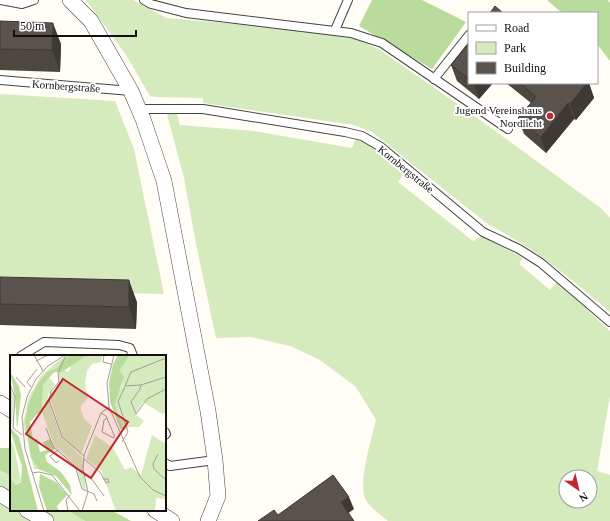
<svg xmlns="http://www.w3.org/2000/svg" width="610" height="521" font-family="'Times New Roman',serif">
<rect width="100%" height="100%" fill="#fffdf5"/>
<g fill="#d5ebbd" fill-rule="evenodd">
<path d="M86,0H133L166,18L294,29L355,38L380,50L476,117L602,209L610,218V312C572,280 534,247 489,225L372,132L354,125L203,103V98L155,97L150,96L126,55Z"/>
<polygon points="0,94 115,101 134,149 164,294 0,290"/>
<path d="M167,114H177L180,125L254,131L352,148L356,138L369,144L405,172L398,182L473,241L483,235L523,258L519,264L550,290L557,282L610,331V396L597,471L610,475V521H388C381,515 372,509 367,502C356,487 372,437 376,420L356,387L320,360L290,346L251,337L216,338L196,244L184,178ZM566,477H590V501H566Z"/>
<polygon points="0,470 11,476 11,510 67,510 85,521 0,521"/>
</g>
<g fill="#b9dc9c">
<polygon points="372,0 422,0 466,22 432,69 359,26"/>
<polygon points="547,0 608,0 610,3 610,61 597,44 597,13 562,13"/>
<polygon points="0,448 11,448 11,476 0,470"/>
<polygon points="67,510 111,510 131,521 85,521"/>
</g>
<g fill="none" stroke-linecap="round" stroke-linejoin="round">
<g stroke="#444" stroke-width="10">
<g id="service">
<polyline points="0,0 22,4 34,0"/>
<polyline points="144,0 151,4 186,13 351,33 382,43 508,129"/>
<polyline points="335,30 348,0"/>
<polyline points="434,79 469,35"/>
<polyline points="0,80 131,91"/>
<polyline points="139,109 203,109 345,132 362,136 381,147 483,232 519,249 541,263 610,322"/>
<polyline points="21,356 44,342 119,345 130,348 133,356"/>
<polyline points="165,432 166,434 165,435"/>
<polyline points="165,463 170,466 215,460"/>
</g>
</g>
<g stroke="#444" stroke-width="16">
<g id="minor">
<polyline points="70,0 91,21 131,91 143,119 164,181 208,411 215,460 218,496 208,521"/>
<polyline points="0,403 11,410"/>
<polyline points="0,494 11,501"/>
<polyline points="27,510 46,521"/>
<polyline points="155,510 172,521"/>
</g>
</g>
<use href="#service" stroke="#fff" stroke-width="8"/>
<use href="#minor" stroke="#fff" stroke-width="15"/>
</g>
<g fill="#4d4742">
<polygon points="0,21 61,44 60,72 0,70"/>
<polygon points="469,43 469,83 493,83 479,99 457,81 451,65"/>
<polygon points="506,83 589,83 594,98 576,120 574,119 546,153 524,134 518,118 531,103"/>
<polygon points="0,277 137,302 136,329 0,325"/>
</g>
<g fill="#3f3936">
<polygon points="53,23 61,44 60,72 52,50"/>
<polygon points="474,83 493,83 479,99"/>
<polygon points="587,83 589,83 594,98 576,120 570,104"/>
<polygon points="568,103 574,119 546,153 541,137"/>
<polygon points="129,280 137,302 136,329 129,307"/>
<polygon points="349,497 354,509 346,515 341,502"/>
</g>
<g fill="#5a524d" stroke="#3f3936">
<polygon points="495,6 503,13 490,13"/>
<polygon points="0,21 53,23 52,50 0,49"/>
<polygon points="469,43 469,79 451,65"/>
<polygon points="520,83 587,83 570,104 568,103 541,137 518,118 536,97"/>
<polygon points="0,277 129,280 129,307 0,304"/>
<polygon points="333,475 349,497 341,502 354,521 258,521 274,510 278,515"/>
</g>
<circle fill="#c4262e" stroke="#fff" stroke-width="1.5" cx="550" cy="116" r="4"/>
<g text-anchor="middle" stroke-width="4" stroke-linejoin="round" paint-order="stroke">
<g font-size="11" fill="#111" stroke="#fff">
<text transform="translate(66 86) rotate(4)" y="4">Kornbergstraße</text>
<text transform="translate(406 169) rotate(39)" y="4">Kornbergstraße</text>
</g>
<g font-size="11" fill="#111" stroke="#fff" text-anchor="end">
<text x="542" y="114">Jugend Vereinshaus<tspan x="542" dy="13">Nordlicht</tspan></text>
</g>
</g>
<g transform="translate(10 355)">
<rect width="156" height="156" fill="#fffdf5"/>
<path d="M61,0L53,4L47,13L37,17L27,29L16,56L17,81L21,103L28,114H24L13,70L18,44L31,21L47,7L54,2ZM77,0H92L91,7L82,9L77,16L75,29L78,43L71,51V56L75,65L82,71L71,99L53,83L40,43V38L51,30L48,17L54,15L58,17L61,13L59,11ZM114,0H156V58L152,59L133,47L125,59L134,66L129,72H119L114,76L105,49L106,39L112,31L108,16L119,1ZM39,23L45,29L38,40L42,57L51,82L72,102L76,135L73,134L65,109L44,90L32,57L33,30ZM0,32L4,42L2,69H0ZM85,80L103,93L115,115L121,112L131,120L142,80L156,89V144L146,143L145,156H106L91,115L76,104ZM0,84L4,91L11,126L4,130L0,122Z" fill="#d5ebbd"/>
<path d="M61,0H77L52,17H44L33,30L32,57L27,59L20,67L23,85L27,84L30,97L37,95L33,87L40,84L45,94L35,100L37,107L51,117L60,130L62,140L46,121L28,114L21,103L15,65L18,50L27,29L37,17L47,13L53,4ZM108,0L119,1L109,16L114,21L105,49L114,76L110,73L100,47L99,28L103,9ZM0,17L9,31L11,40L7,75L5,41ZM2,74L9,82L28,156H0V122L5,130L11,127L12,111L0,75ZM30,119L46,127L57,140L47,151L49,156H37L29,132Z" fill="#b9dc9c"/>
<path fill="none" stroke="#a09f9a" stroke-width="1" d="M24,0L33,16M56,0L48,18L49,27L41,36L39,45L52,82L74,101M94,0L93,7L101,9M104,0L97,28L99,52L130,122L143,135L156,141M156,3L121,17L115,31L131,30L156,22M26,6L38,0M6,22L15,32M0,29L5,42L3,73L12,80M131,30L130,34L121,47L126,59L137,44L156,34M21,32L17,27L27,14M91,58L96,61L104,80V83L92,77L94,65L97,63M36,73L43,91L65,111L72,134L84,139L87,146M112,87L118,77L108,46L115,32M48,95L40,101L46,108L49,106M148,99L143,109L144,114L156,125M74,104L90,117L96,128L99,127L98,124H94M22,118L29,117L42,120L70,156M74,120L81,123L94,141M34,156L15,94L12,62L17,42L26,24L38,11L55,0M58,156L56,145L60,140M72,156L78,137L73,114L74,100L91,58L99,52"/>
<path fill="#c4262e" fill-opacity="0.15" stroke="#c4262e" stroke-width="2" d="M53,24L118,67L81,123L16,79Z"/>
<rect width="156" height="156" fill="none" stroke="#111" stroke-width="2"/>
</g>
<rect x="468" y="12" width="130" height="72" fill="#ffffff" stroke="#a0a0a0"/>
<rect x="476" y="25" width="20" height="6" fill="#ffffff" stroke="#a0a0a0"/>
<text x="504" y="32" font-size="12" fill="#111111">Road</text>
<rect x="476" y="42" width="20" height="12" fill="#d5ebbd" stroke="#a0a0a0"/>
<text x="504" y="52" font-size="12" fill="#111111">Park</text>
<rect x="476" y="62" width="20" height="12" fill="#5a524d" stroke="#a0a0a0"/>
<text x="504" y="72" font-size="12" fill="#111111">Building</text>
<g transform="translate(578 489) rotate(146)"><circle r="19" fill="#ffffff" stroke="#a0a0a0"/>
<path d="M0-3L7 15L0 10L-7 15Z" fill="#c4262e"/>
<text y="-6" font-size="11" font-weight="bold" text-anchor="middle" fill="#111111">N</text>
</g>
<path d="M14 30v6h122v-6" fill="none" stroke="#111111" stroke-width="2"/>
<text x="20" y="30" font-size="12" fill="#111111" stroke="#ffffff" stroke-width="3" paint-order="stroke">50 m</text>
</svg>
